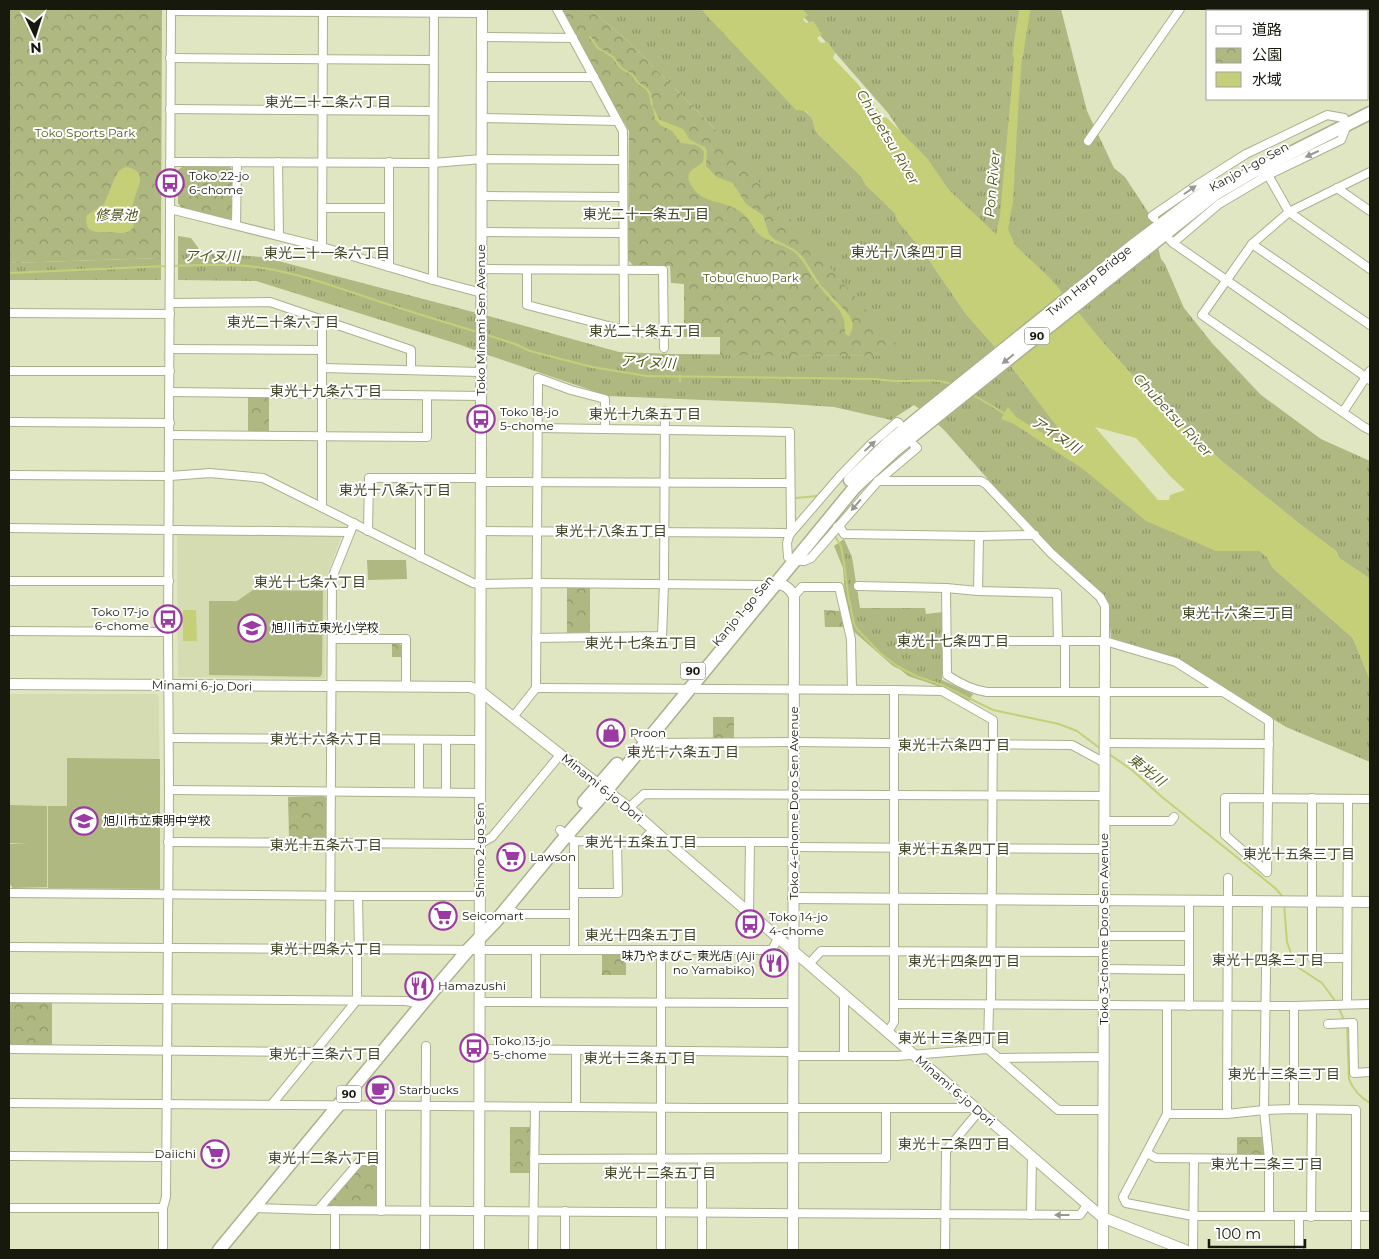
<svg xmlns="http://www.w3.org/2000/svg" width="1379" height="1259" font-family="Montserrat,'Noto Sans JP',sans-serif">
<defs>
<pattern id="grass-tufts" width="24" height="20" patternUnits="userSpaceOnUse" patternTransform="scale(1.25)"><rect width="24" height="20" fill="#b0b881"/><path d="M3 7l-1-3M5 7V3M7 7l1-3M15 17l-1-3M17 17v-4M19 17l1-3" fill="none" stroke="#8e9568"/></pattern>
<pattern id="park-crowns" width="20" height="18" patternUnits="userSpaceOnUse" patternTransform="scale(1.25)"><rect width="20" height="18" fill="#b0b881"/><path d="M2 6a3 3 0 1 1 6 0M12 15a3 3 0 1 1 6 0" fill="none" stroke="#8e9568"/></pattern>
</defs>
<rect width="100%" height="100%" fill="#e0e6c2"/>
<g fill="#d5dcb1">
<polygon points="177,534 342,535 326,578 325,679 178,677"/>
<polygon points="10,694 157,694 159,698 160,889 12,889 9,884 9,696"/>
</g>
<g fill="url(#grass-tufts)">
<polygon points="590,9 702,9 710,19 812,118 816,132 861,176 866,185 895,213 898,221 923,251 966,314 1004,357 1081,457 1216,551 1260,551 1267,557 1273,568 1353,638 1370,680 1370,762 1286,727 1178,661 1111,638 1108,603 1036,533 945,431 929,416 914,405 891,420 834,407 775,403 608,396 485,354 485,315 619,352 672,354 883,356 714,128 629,42"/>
<polygon points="797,9 1061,9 1087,111 1114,168 1125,177 1150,215 1161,259 1165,264 1184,308 1212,343 1261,395 1321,439 1370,461 1370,579 1339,558 1336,551 1301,525 1225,464 1163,409 1104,344 1070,303 954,211 888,113"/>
<polygon points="178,236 191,238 202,253 263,257 477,313 477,351 461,345 256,281 178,280"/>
<polygon points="161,258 161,280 9,280 9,263"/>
<polygon points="844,539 852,557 860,608 925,608 926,614 943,612 942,680 973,694 969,701 935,685 908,676 901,670 893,666 852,630 845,596 843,568 834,546"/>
</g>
<g fill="url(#park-crowns)">
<polygon points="9,9 162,9 161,258 9,263"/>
<polygon points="560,9 590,9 629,42 714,128 895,345 883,356 720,355 720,337 684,337 684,284 671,283 670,266 634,266 628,260 629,131"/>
<polygon points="182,167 230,167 233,170 233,217 228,220 181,207 178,203 178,170"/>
<polygon points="269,396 269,431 248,431 248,397"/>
<polygon points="567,588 590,588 590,632 567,633"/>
<polygon points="824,610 840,611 844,627 825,627"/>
<polygon points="392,643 399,643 402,647 402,657 392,657"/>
<rect x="713" y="717" width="21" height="21"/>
<polygon points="323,796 327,798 327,838 289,839 288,797"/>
<rect x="602" y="953" width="24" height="22"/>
<polygon points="11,1003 52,1003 52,1046 11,1046 9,1044 9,1005"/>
<rect x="510" y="1127" width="20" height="46"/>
<polygon points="1237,1137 1263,1137 1265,1153 1261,1156 1237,1155"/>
<polygon points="360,1161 381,1161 381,1211 318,1210"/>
</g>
<g fill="#b0b881">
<polygon points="367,560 406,560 407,579 368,580"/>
<polygon points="253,590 323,591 322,674 320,677 209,675 209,601 237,601"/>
<polygon points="67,758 160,759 160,889 48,888 48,806 67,806"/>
<polygon points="10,805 47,806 47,887 13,888 9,883 10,844 28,844 10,843"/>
</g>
<g fill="#c4cf78" fill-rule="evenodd">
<path d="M702,9H802L808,15L803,19L806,23L813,21L822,34L817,38L821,43L828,42L835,53L833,58L857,83L883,117L887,118L927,158L949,190L996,234L1000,215L1016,39L1023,41L1018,112L1013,202L1008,229L1015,245L1052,280L1104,344L1163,409L1225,464L1301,525L1336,551L1339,558L1370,579V680L1353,638L1273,568L1267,557L1260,551H1216L1146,521L1083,469L1012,423L1001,419L1008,407L1016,417L1079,455L1004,357L966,314L923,251L898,221L895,213L866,185L861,176L816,132L812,118L806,111L796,110L710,19ZM1095,427L1136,438L1170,476L1185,490L1170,495L1169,500H1158Z"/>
<path d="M652,105L660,120L673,125L683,129L690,140L705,147L707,151L706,166L717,177L733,183L746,204L763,215L769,234L774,239L794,249L803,257L820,284L849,315L853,323L852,330L849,336L846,335C844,330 845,325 844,320C840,307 827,297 819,286C810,276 805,261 794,252C784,244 770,243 760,235C754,231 753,225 749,220C745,215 739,210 734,208C719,200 701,203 691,185C683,171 695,169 703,162L704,152L700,147L696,145L681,143L672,131L660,125L655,119Z"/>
<path d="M125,167C151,170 136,189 133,204C132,212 135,220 133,228C126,235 120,233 111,232C98,232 83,235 87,215L100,207L104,204L117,173L120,170Z"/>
<polygon points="183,610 196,610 197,641 183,641"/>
</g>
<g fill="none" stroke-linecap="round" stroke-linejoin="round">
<g stroke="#c4cf78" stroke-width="2">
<polyline points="590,37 598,48 613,57 621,68 633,75 638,83 647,89 650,94 652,105"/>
<path d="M172,266C197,265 223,264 248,266C291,270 332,286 372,299C407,311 442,321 477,332"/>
<polyline points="9,273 167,266"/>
<path d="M484,334L515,344L530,351L592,367L647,376L876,379C883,380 890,381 897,381C915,382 935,377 953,385"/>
<polyline points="680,381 680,376"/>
<polyline points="973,395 989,404 1005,414"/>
<polyline points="796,498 817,496"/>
<polyline points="835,536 841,546 844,563 848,595 854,624 857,629 880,653 897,666 916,676 942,685 993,710 1059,724 1077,731 1101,749"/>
<polyline points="1109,754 1132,770 1162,797 1275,888 1283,897"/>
<polyline points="1284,904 1287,942 1292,956 1299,968 1322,983 1336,1002"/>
<polyline points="1338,1006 1344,1020"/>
<path d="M1347,1027L1349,1079C1353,1090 1360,1097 1370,1103"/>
</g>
<polyline stroke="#c4cf78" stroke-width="11" points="1018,54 1020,38 1025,9"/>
<g stroke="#abb08e" stroke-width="10">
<g id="minor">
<polyline points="557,9 623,131 624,330"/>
<polyline points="171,11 482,13"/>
<polyline points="482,37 573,38"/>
<polyline points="170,58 433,60"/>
<polyline points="483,77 594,77"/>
<polyline points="170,109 433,111"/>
<polyline points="482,118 617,121"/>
<polyline points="1088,141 1180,9"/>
<polyline points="170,162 433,163 482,159 623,160"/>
<polyline points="278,162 279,235"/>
<polyline points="1370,172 1289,212 1252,244 1202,315 1364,427 1370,430"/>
<polyline points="1268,175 1289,212 1370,269"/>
<polyline points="1337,188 1370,211"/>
<polyline points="482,196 623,197"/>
<polyline points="323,208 389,208"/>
<polyline points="170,209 322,247 433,280 482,293"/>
<polyline points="1154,218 1152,216 1197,185 1246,154 1327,115 1344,118 1347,125 1341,140 1268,175 1219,204 1173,243 1170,240"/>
<polyline points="236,225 237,162"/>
<polyline points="482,232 623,233"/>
<polyline points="1173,243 1370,380"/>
<polyline points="1252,244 1370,325"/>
<polyline points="322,247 323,9"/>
<polyline points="389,267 389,162"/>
<polyline points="482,269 663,270 664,348"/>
<polyline points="527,270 527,305 624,330 664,335"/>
<polyline points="433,280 434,12"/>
<polyline points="170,303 270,302 411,350 411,370"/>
<polyline points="9,313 170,314"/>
<polyline points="170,349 322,350"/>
<polyline points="322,368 481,372"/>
<polyline points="9,371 170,371"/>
<polyline points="170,392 481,396"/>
<polyline points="1343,412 1370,371"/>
<polyline points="9,422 170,423"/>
<polyline points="538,428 790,432 791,529 787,543 788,557"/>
<polyline points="170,435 427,437 427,396"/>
<polyline points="9,475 170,476 210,473 263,478 473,583 480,584 537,583 764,585 775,583"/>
<polyline points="878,481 981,481 986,484 1051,553 1100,597 1105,606 1105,641"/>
<polyline points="481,482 790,483"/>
<polyline points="322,507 322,320"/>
<polyline points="837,527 840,527 844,534 979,536 1035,535"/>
<polyline points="9,528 350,532"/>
<polyline points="368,531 369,478 481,478"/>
<polyline points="481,531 784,533 790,534"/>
<polyline points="790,534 840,476 871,444 897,422 899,423"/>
<polyline points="420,557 420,478"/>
<polyline points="794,561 804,561 811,558 878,481 917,448 914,445"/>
<polyline points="9,581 169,581"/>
<polyline points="858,586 946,588 978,591 1057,593 1058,641"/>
<path d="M946,588L947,675C959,683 972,690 987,692H1221"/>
<polyline points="978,591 979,536"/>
<polyline points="794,596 802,587 839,587 851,639 852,690"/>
<polyline points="9,631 168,632"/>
<polyline points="536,638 662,636 664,584 665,411"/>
<polyline points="332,639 406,639 406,687"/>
<polyline points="946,641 1105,641 1176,662 1269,721 1267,872"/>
<polyline points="536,688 894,690 942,691 993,720 991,1005"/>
<polyline points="1065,692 1065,641"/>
<polyline points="513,717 536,688 538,378 571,390 605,399 605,429"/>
<polyline points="639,737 645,743 794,742 1072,745 1105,763"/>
<polyline points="169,738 480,740"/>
<polyline points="446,740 446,792"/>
<polyline points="1105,743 1269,744"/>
<polyline points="169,790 480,793"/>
<polyline points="419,792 419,740"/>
<polyline points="1312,798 1312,958 1347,958"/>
<polyline points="629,808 644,794 1105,796"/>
<polyline points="1105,821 1171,821 1174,817"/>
<polyline points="560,830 574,841 641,842 653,830"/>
<polyline points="574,841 574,950"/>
<polyline points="168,842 479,844 492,837 560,755"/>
<polyline points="667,842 793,842"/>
<polyline points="793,847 1105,849"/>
<polyline points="1267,872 1225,835 1225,798 1370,799"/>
<polyline points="9,893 358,896 480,896"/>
<polyline points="574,893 618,893 617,842"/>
<polyline points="358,896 359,949"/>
<polyline points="1267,903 1264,1110 1269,1159 1269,1216"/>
<polyline points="507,907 517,914 574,914"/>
<polyline points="749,912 750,842"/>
<polyline points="1104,936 1189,936"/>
<polyline points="9,947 479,950 772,950 778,938"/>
<polyline points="330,949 332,578 354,523"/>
<polyline points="809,964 821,951 1104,952"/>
<polyline points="1104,969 1189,970"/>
<polyline points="9,998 406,1001 422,1004"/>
<polyline points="536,1001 536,950"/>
<polyline points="479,1002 793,1003"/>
<polyline points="1347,1003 1348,799"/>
<polyline points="894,1004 1294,1006 1370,1004"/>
<polyline points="1167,1006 1167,1114 1123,1197 1126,1203 1193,1216 1370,1216"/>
<polyline points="1189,1006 1189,901"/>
<polyline points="1328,1024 1353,1023 1354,1073 1370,1072"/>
<polyline points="888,1032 894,1022 894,690"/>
<polyline points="9,1049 315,1052"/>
<polyline points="479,1049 793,1052"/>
<polyline points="988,1049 989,1005"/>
<polyline points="576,1050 576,1106"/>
<polyline points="793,1056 897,1056 988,1049 1058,1110 1103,1110"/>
<polyline points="844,1056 844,995"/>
<polyline points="999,1058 1103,1057"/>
<polyline points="9,1103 703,1108 975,1108"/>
<polyline points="272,1104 357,1000 357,949"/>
<polyline points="1294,1109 1294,1006"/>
<polyline points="1167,1114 1227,1114 1264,1110 1294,1109 1356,1110 1356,1250"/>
<polyline points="1227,1114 1228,878"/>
<polyline points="1147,1153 1156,1158 1269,1159"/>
<polyline points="9,1156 165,1157"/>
<polyline points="534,1159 886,1158 886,1108"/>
<polyline points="702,1159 702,1250"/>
<polyline points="9,1208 163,1208"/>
<polyline points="254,1208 318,1210 1080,1215 1087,1205"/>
<polyline points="318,1210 360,1161 381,1161"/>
<polyline points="381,1211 381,1105"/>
<polyline points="565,1211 565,1250"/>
<polyline points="1031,1215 1032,1157"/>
<polyline points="1311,1217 1312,1110"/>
<polyline points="163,1250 163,1208 166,1197 169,790 168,632 171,9"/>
<polyline points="335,1250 335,1210"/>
<polyline points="425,1250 426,1046"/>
<polyline points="533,1250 535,1107"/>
<polyline points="661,1250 661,950"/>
<polyline points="945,1250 946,1151 979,1111"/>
<polyline points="1193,1250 1194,1159"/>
<polyline points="1299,1250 1299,1217"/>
</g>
</g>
<g stroke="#abb08e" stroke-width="12">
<g id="tertiary">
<path d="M775,583C785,585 789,587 794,596L793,1250"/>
<polyline points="9,684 470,687 480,691 590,778 629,808 667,842 1102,1217 1185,1250"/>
<polyline points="793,898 1370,902"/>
<polyline points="479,1250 482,9"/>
<polyline points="1103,1250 1105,641"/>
</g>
</g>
<g stroke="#abb08e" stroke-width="15">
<g id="primary">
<polyline points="850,480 887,444 926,412 1135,244 1211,187"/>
<polyline points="584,802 617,764"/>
<polyline points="219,1250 422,1004 468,950 496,921 567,835 606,791 855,487 894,451 932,420 1215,194 1251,173 1370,113"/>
</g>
</g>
<use href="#minor" stroke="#fff" stroke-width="8"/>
<use href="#tertiary" stroke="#fff" stroke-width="10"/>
<use href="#primary" stroke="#fff" stroke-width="12"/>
</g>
<defs><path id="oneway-solid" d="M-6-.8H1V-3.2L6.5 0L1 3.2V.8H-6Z" transform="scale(1.25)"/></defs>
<g fill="#979892">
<use href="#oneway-solid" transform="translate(1312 154) rotate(155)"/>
<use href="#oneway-solid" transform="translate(1190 190) rotate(-35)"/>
<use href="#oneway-solid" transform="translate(1008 359) rotate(141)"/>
<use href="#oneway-solid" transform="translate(870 446) rotate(-43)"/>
<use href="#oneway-solid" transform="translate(856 505) rotate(131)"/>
<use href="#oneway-solid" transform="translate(1062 1215) rotate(180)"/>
</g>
<defs>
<g id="bus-ring" transform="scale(1.4375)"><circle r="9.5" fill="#fff" stroke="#9a3aa2" stroke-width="1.5"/><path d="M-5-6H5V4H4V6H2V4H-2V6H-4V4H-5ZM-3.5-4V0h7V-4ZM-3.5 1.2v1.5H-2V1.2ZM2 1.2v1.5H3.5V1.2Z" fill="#9a3aa2"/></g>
<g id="school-ring" transform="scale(1.4375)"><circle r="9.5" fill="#fff" stroke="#9a3aa2" stroke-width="1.5"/><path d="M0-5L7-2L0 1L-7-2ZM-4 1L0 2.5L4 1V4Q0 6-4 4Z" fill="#9a3aa2"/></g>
<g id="shop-ring" transform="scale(1.4375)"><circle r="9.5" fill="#fff" stroke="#9a3aa2" stroke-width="1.5"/><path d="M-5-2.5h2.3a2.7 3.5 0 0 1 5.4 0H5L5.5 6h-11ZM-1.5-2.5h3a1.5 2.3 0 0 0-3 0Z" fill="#9a3aa2"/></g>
<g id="supermarket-ring" transform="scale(1.4375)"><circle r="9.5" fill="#fff" stroke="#9a3aa2" stroke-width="1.5"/><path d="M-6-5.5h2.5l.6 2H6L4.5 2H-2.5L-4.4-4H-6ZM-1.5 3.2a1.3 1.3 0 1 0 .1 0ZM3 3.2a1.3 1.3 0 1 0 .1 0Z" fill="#9a3aa2"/></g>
<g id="restaurant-ring" transform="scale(1.4375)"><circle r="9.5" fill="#fff" stroke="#9a3aa2" stroke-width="1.5"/><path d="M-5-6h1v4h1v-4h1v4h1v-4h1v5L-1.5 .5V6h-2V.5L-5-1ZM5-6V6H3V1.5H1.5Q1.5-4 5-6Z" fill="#9a3aa2"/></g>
<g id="cafe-ring" transform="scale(1.4375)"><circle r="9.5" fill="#fff" stroke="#9a3aa2" stroke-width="1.5"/><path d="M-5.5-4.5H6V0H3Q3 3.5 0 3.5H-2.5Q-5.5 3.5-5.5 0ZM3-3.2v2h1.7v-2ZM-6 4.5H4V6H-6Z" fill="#9a3aa2"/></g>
</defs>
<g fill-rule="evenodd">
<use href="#bus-ring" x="170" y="183"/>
<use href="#bus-ring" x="481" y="419"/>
<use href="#bus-ring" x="168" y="619"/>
<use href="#school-ring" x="252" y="628"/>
<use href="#shop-ring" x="611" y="733"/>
<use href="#school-ring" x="84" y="821"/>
<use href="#supermarket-ring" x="511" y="857"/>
<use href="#supermarket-ring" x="443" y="916"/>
<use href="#bus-ring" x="750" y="924"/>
<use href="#restaurant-ring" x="774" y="963"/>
<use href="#restaurant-ring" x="419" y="986"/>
<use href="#bus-ring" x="474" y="1048"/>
<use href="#cafe-ring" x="380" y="1090"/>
<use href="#supermarket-ring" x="215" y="1154"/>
</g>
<g text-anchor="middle" stroke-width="4" stroke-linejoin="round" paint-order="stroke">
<g fill="#fff" stroke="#5d5e55" stroke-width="1">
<rect x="1024.5" y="327.5" width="25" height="17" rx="4"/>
<rect x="680.5" y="662.5" width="25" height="17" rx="4"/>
<rect x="336.5" y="1085.5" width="25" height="17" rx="4"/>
</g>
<g font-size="11" font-weight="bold" fill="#17190c">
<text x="1037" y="340">90</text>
<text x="693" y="675">90</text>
<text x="349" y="1098">90</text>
</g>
<g font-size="12" fill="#575d20" stroke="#fff">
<text x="85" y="137">Toko Sports Park</text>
<text x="751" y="282">Tobu Chuo Park</text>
</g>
<g font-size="12" fill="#17190c" stroke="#fff">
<text transform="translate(1249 167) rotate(-29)" y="4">Kanjo 1-go Sen</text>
<text transform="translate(1089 281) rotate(-39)" y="4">Twin Harp Bridge</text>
<text transform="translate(481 320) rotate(-90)" y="4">Toko Minami Sen Avenue</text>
<text transform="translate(743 611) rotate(-50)" y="4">Kanjo 1-go Sen</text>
<text transform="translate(202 686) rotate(1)" y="4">Minami 6-jo Dori</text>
<text transform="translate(602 788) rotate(39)" y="4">Minami 6-jo Dori</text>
<text transform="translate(794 803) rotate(-90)" y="4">Toko 4-chome Doro Sen Avenue</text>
<text transform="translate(480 850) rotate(-90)" y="4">Shimo 2-go Sen</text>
<text transform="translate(1104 929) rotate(-90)" y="4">Toko 3-chome Doro Sen Avenue</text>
<text transform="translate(955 1091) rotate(41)" y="4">Minami 6-jo Dori</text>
</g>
<g font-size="12" fill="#17190c" stroke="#fff" text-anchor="start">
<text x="189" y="180">Toko 22-jo<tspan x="189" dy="14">6-chome</tspan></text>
<text x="500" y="416">Toko 18-jo<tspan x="500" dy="14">5-chome</tspan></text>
<text x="149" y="616" text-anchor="end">Toko 17-jo<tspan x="149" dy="14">6-chome</tspan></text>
<text x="271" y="632">旭川市立東光小学校</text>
<text x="630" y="737">Proon</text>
<text x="103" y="825">旭川市立東明中学校</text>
<text x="530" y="861">Lawson</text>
<text x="462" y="920">Seicomart</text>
<text x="769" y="921">Toko 14-jo<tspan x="769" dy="14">4-chome</tspan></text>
<text x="755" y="960" text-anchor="end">味乃やまびこ 東光店 (Aji<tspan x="755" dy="14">no Yamabiko)</tspan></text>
<text x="438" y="990">Hamazushi</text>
<text x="493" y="1045">Toko 13-jo<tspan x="493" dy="14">5-chome</tspan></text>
<text x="399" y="1094">Starbucks</text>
<text x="196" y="1158" text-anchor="end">Daiichi</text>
</g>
<g font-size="14" fill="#3e4223" stroke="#fff">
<text x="328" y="107">東光二十二条六丁目</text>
<text x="646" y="219">東光二十一条五丁目</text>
<text x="907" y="257">東光十八条四丁目</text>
<text x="327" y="258">東光二十一条六丁目</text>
<text x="283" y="327">東光二十条六丁目</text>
<text x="645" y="336">東光二十条五丁目</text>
<text x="326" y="396">東光十九条六丁目</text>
<text x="645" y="419">東光十九条五丁目</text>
<text x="395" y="495">東光十八条六丁目</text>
<text x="611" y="536">東光十八条五丁目</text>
<text x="310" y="587">東光十七条六丁目</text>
<text x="1238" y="618">東光十六条三丁目</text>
<text x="953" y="646">東光十七条四丁目</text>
<text x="641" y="648">東光十七条五丁目</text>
<text x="326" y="744">東光十六条六丁目</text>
<text x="954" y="750">東光十六条四丁目</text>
<text x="683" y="757">東光十六条五丁目</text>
<text x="641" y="847">東光十五条五丁目</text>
<text x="326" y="850">東光十五条六丁目</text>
<text x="954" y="854">東光十五条四丁目</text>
<text x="1299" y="859">東光十五条三丁目</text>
<text x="641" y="940">東光十四条五丁目</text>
<text x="326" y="954">東光十四条六丁目</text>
<text x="1268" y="965">東光十四条三丁目</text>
<text x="964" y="966">東光十四条四丁目</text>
<text x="954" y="1043">東光十三条四丁目</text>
<text x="325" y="1059">東光十三条六丁目</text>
<text x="640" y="1063">東光十三条五丁目</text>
<text x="1284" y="1079">東光十三条三丁目</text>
<text x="954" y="1149">東光十二条四丁目</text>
<text x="324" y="1163">東光十二条六丁目</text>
<text x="1267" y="1169">東光十二条三丁目</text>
<text x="660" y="1178">東光十二条五丁目</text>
</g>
<g font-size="14" font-style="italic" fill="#4f5516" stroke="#fff">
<text transform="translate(888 137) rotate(59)" y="5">Chubetsu River</text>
<text transform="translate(992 184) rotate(-85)" y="5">Pon River</text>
<text x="116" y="220">修景池</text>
<text x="212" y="261">アイヌ川</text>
<text transform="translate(648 362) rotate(3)" y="5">アイヌ川</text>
<text transform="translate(1173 415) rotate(47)" y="5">Chubetsu River</text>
<text transform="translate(1056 435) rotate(33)" y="5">アイヌ川</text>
<text transform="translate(1147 770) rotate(38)" y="5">東光川</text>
</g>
</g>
<rect width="1379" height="1259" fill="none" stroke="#17190c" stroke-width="20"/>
<rect x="1206" y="10" width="162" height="90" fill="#ffffff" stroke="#a2a39e"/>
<rect x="1216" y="26" width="25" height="8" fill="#ffffff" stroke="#a2a39e"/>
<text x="1252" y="35" font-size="15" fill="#17190c">道路</text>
<rect x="1216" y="48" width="25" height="15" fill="url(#park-crowns)" stroke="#a2a39e"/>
<text x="1252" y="60" font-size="15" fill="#17190c">公園</text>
<rect x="1216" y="72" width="25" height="15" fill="#c4cf78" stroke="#a2a39e"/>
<text x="1252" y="85" font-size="15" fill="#17190c">水域</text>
<g transform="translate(35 35) rotate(176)" stroke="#ffffff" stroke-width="4" paint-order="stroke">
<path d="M0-4L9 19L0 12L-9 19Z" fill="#17190c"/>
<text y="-8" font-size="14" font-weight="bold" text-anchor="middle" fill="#17190c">N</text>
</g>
<path d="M1209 1239v8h96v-8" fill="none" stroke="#17190c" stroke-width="2.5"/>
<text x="1216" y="1239" font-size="15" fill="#17190c" stroke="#ffffff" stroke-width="4" paint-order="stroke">100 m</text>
</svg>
